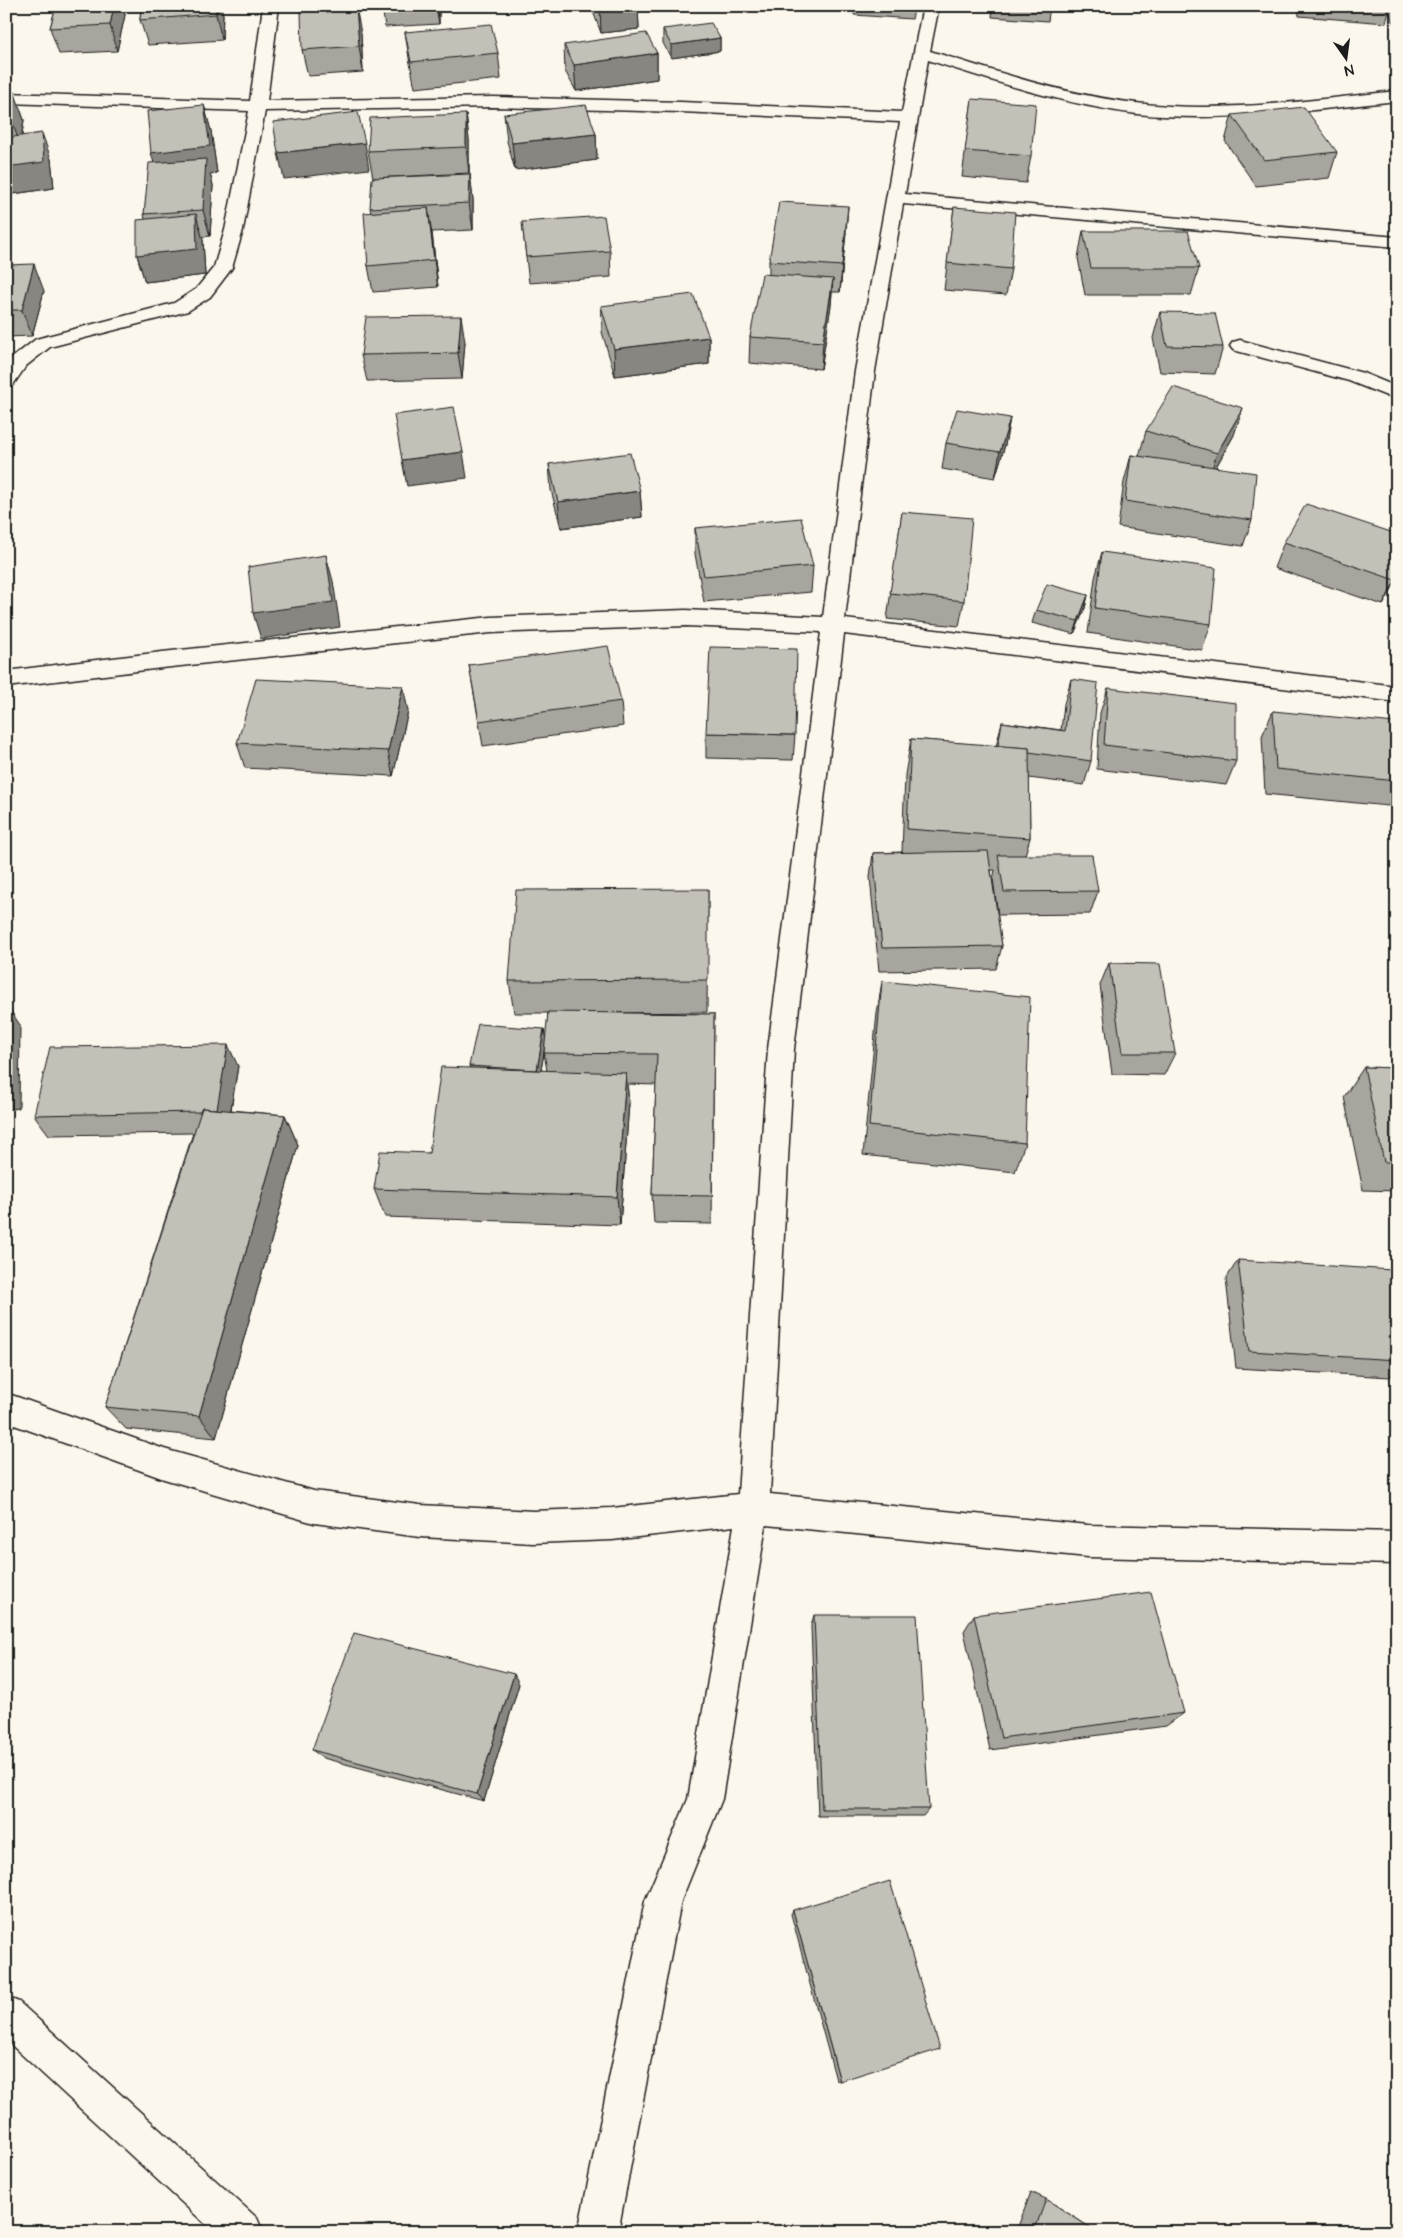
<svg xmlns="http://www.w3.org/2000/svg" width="1403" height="2238" font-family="'Architects Daughter',sans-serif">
<rect width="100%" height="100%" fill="#fbf7ec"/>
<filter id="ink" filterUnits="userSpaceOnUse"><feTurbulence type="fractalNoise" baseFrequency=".02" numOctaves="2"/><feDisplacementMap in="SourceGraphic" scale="10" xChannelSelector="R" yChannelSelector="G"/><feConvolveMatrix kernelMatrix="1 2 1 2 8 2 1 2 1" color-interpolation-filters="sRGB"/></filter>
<g filter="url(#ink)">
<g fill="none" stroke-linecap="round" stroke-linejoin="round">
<g stroke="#1c1c1c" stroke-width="3">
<g id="street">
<path d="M263,6H279L267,101L493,97L681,102L902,112L923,6H939L930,51C998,72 1065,95 1136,103C1222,114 1311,100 1397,91V101C1311,110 1223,123 1137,114C1065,105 996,82 928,60L905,194L1397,237V247L903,204L875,371L845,619L1397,686V702L844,634L794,1049L770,1494L1088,1525L1397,1532V1564L1088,1557L766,1525L722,1799L681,1901L618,2232H578L645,1901L688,1799L734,1526L612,1540L533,1543L420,1537L314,1523L164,1479L6,1422V1393L164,1449L314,1491L420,1505L533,1511L612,1508L738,1494L768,1049L821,632L686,626L491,633L162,668L6,687V671L162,652L491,617L686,610L823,617L855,371L900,122L681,112L493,107L265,111L243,230L232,268L210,297L188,311L50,347L26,366L13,385L6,387V366L12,358L36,339L174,303L196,289L214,267L225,230L249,111L6,103V93L250,101Z"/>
<polygon points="1240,340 1363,373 1397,387 1397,400 1349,381 1233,350 1230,346 1233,342"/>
<polygon points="6,1997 19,2002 257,2218 263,2232 214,2232 6,2040"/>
</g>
</g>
<use href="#street" fill="#fbf7ec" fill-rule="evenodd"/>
</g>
<g fill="#a8a59e" stroke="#1c1c1c" fill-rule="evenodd">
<polygon points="56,6 123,6 125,15 117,51 59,54 50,28"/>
<polygon points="141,6 223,14 222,40 148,45 140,20"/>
<polygon points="382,6 439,6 439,24 385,27"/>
<polygon points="591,6 638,6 639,29 601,33"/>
<polygon points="855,6 915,6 912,19 854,15"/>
<polygon points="993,6 1050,6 1048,21 992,17"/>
<polygon points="1298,6 1397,6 1397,22 1393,22 1389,12 1386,23 1299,16"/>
<polygon points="663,29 720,38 720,51 671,58 663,43"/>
<polygon points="405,32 498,53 501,79 415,88 409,58"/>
<polygon points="361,33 363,72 308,76 302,50"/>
<polygon points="564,45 657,53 657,79 576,91 565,71"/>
<polygon points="6,94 15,94 24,120 22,135 51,159 54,188 6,195"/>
<polygon points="972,99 1031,156 1026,183 962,177"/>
<polygon points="204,105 211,131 217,173 210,174 213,185 210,236 202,237 203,240 205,275 145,282 137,255 145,219 144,214 154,162"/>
<polygon points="466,114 469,140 469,173 373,178 368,151"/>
<polygon points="504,114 596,134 597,160 515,170 507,141"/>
<polygon points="1232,115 1337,152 1329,178 1256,186 1225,141"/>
<polygon points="470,174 473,200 473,230 432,232 438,287 373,292 368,266 371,213 370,208"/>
<polygon points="954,207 1011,269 1006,295 944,290"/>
<polygon points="522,222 610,251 611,277 529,283"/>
<polygon points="1083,231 1199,268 1191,295 1085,295 1078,258"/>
<polygon points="846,232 840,292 832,292 831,305 821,369 749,363 750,337 769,274 769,261"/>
<polygon points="6,265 44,291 32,336 6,337"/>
<polygon points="601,306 709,337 709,364 615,376 602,332"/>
<polygon points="1160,312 1223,347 1215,374 1160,372 1153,338"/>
<polygon points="465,342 462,379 367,381 361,355"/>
<polygon points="1010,418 1005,445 995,478 942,469 946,443"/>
<polygon points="1146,431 1234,435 1216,467 1252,520 1243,546 1118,527 1124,482 1131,455 1139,456"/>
<polygon points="549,464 640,491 642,517 561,528 551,490"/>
<polygon points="902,512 964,601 959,626 887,619"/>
<polygon points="695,528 813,566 811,592 704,602 695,554"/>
<polygon points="1397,534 1397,579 1383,605 1274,568 1284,542"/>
<polygon points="1102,552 1211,624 1202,650 1088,633 1095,578"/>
<polygon points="1088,595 1085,608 1074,634 1032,623 1036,610"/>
<polygon points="469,665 621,701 623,726 483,746"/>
<polygon points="1071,679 1091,761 1084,785 1029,778 1030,838 1025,855 1098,891 1090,914 998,915 993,879 995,870 991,870 1002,946 996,969 879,971 870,877 873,853 902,852 905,775 911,739 996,746 1002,722 1061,730 1064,704"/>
<polygon points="1108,688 1236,761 1226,785 1097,769 1100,713"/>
<polygon points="408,711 393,776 245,768 237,743"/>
<polygon points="1273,711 1397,742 1397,790 1388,806 1265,794 1262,736"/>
<polygon points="706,733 795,735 793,760 706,758"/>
<path d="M708,889L707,1012L611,1013L714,1014L712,1224L654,1223L652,1195L656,1085L627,1084L629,1103L620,1225L385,1217L374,1189L429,1153L470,1068L469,1066L546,1039L548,1013H514L509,981ZM545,1046L544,1053L547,1071L541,1070Z"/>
<polygon points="1109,963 1175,1053 1164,1075 1112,1074 1100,985"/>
<polygon points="882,981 1025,1143 1015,1172 863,1155 877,1013"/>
<polygon points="238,1066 231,1110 285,1115 298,1145 216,1438 126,1429 105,1407 193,1133 49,1135 34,1115"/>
<polygon points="1364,1067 1397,1068 1397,1191 1363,1190 1344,1097"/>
<polygon points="1238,1260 1397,1298 1397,1370 1390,1377 1236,1368 1226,1279"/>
<polygon points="814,1615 929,1809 923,1816 818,1816 811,1626"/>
<polygon points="974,1615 1184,1713 1166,1726 990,1750 964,1631"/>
<polygon points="519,1684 484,1801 323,1758 312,1750"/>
<polygon points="793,1910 840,2081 836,2080 791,1914"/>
<polygon points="1031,2192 1046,2199 1097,2232 1016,2232"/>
</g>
<g fill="#888681" stroke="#1c1c1c">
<polygon points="114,6 123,6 125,15 117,51 110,25"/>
<polygon points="216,6 221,6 223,14 222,40 216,14"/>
<polygon points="436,6 439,6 439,24"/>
<polygon points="608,6 638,6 639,29 601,33 600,7"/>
<polygon points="356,7 361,33 363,72 359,46"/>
<polygon points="720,38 720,51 671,58 671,45"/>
<polygon points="657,53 657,79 576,91 574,65"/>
<polygon points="15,94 24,120 20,145 11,118"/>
<polygon points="204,105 211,131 217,173 210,174 213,185 210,236 203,210 159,180 151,153"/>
<polygon points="466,114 469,140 469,173 466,147"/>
<polygon points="42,133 51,159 54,188 6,195 6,167"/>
<polygon points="596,134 597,160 515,170 512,143"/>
<polygon points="365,143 369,169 284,179 278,153"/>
<polygon points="470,174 473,200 473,230 469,203"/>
<polygon points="848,206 846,232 840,292 842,266"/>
<polygon points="428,208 432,235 438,287 434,260"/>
<polygon points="196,214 203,240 205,275 145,282 137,255"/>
<polygon points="34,264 44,291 32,336 22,310"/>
<polygon points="833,279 831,305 821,369 823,342"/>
<polygon points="461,316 465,342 462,379 458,353"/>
<polygon points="709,337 709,364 615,376 614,349"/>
<polygon points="1243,408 1234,435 1209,479 1217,453"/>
<polygon points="1010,418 1005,445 995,478 1000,452"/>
<polygon points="463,452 467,478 407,486 402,460"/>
<polygon points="640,491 642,517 561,528 558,502"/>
<polygon points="326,555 333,581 340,627 261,639 253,613"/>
<polygon points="1397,577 1397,579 1383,605"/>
<polygon points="1088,595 1085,608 1074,634 1078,621"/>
<polygon points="403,686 408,711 393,776 388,751"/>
<polygon points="6,1004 20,1025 19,1108 6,1110"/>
<polygon points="544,1029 546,1040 539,1082 537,1071"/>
<polygon points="228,1045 238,1066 227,1132 216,1112"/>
<polygon points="626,1073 629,1103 620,1225 617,1197"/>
<polygon points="285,1115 298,1145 216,1438 199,1416"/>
<polygon points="514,1674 519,1684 484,1801 477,1794"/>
</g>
<g fill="#c3c0b8" stroke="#1c1c1c">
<polygon points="56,6 114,6 110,25 50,28"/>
<polygon points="141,6 216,6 216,14 140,20"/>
<polygon points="356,7 359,46 302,50 301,11"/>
<polygon points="711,23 720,38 671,45 663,29"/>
<polygon points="491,24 498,53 411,62 405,32"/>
<polygon points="646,33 657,53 574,65 564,45"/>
<polygon points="6,94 15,94 11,118 6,119"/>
<polygon points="972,99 1036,104 1031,156 965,151"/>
<polygon points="204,105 210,146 151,153 147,111"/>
<polygon points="586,105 596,134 512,143 504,114"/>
<polygon points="1304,107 1337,152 1264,160 1232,115"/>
<polygon points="358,112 365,143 278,153 273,122"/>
<polygon points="466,114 466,147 368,151 370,118"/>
<polygon points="42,133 44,162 6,167 6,138"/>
<polygon points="206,159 203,210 144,214 149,163"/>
<polygon points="470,174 469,203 370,208 372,178"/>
<polygon points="779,202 848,206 842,266 769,261"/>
<polygon points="954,207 1015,212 1011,269 947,263"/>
<polygon points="428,208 434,260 368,266 364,213"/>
<polygon points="196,214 197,249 137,255 137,220"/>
<polygon points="604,216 610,251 526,257 522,222"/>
<polygon points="1083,231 1188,231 1199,268 1091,268"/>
<polygon points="34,264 22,310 6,310 6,265"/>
<polygon points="762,274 833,279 823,342 750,337"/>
<polygon points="693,294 709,337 614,349 601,306"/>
<polygon points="1160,312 1215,313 1223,347 1167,346"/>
<polygon points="461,316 458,353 361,355 366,317"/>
<polygon points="1173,387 1243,408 1217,453 1146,431"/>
<polygon points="454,407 463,452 402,460 394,415"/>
<polygon points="957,409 1010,418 1000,452 946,443"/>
<polygon points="630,453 640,491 558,502 549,464"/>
<polygon points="1131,455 1256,473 1252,520 1125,501"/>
<polygon points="1306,504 1397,534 1397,577 1395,580 1284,542"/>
<polygon points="902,512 972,518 964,601 890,593"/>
<polygon points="801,518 813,566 704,576 695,528"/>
<polygon points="1102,552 1216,568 1211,624 1095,608"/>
<polygon points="326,555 333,602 253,613 248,567"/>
<polygon points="1047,584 1088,595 1078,621 1036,610"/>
<polygon points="608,646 621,701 479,721 469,665"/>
<polygon points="710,647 797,649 795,735 706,733"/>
<polygon points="256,679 403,686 388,751 237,743"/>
<polygon points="1071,679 1098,683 1091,761 1029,752 1029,748 998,746 1002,722 1065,731"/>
<polygon points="1108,688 1236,703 1236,761 1104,745"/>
<polygon points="1273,711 1395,723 1397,742 1397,781 1276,769"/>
<polygon points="911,739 1029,748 1030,838 907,829"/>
<polygon points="988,851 1002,946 882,948 873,853"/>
<polygon points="998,855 1092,855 1098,891 1004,892"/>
<polygon points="708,889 708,980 509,981 516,890"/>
<polygon points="1109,963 1160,964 1175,1053 1122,1053"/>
<polygon points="882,981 1030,997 1025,1143 869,1126"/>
<polygon points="548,1012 714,1014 712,1196 652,1195 657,1054 544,1053"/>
<polygon points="478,1024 544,1029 537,1070 469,1066"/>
<polygon points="228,1045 217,1109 202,1108 200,1112 34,1115 50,1047"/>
<polygon points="441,1067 626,1073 617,1197 374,1189 380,1151 429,1153"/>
<polygon points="1364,1067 1397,1068 1397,1162 1384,1162"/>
<polygon points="202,1108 285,1115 199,1416 105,1407"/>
<polygon points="1238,1260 1392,1270 1397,1298 1397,1360 1249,1351"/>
<polygon points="1151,1592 1184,1713 1001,1738 974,1615"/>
<polygon points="814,1615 917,1615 929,1809 822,1809"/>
<polygon points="354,1633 514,1674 477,1794 312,1750"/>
<polygon points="890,1881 940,2049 840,2081 793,1910"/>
<polygon points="1046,2199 1097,2232 1034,2232"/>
</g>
</g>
<rect width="1403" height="2238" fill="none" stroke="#fbf7ec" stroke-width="25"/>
<rect x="12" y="12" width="1378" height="2213" fill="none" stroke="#1c1c1c" stroke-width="2" filter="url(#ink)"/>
<g transform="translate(1346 58) rotate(166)" stroke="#fbf7ec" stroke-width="4" paint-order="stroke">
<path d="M0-4L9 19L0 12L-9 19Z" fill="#1c1c1c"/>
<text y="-8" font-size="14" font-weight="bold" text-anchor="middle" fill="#1c1c1c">N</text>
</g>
</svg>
